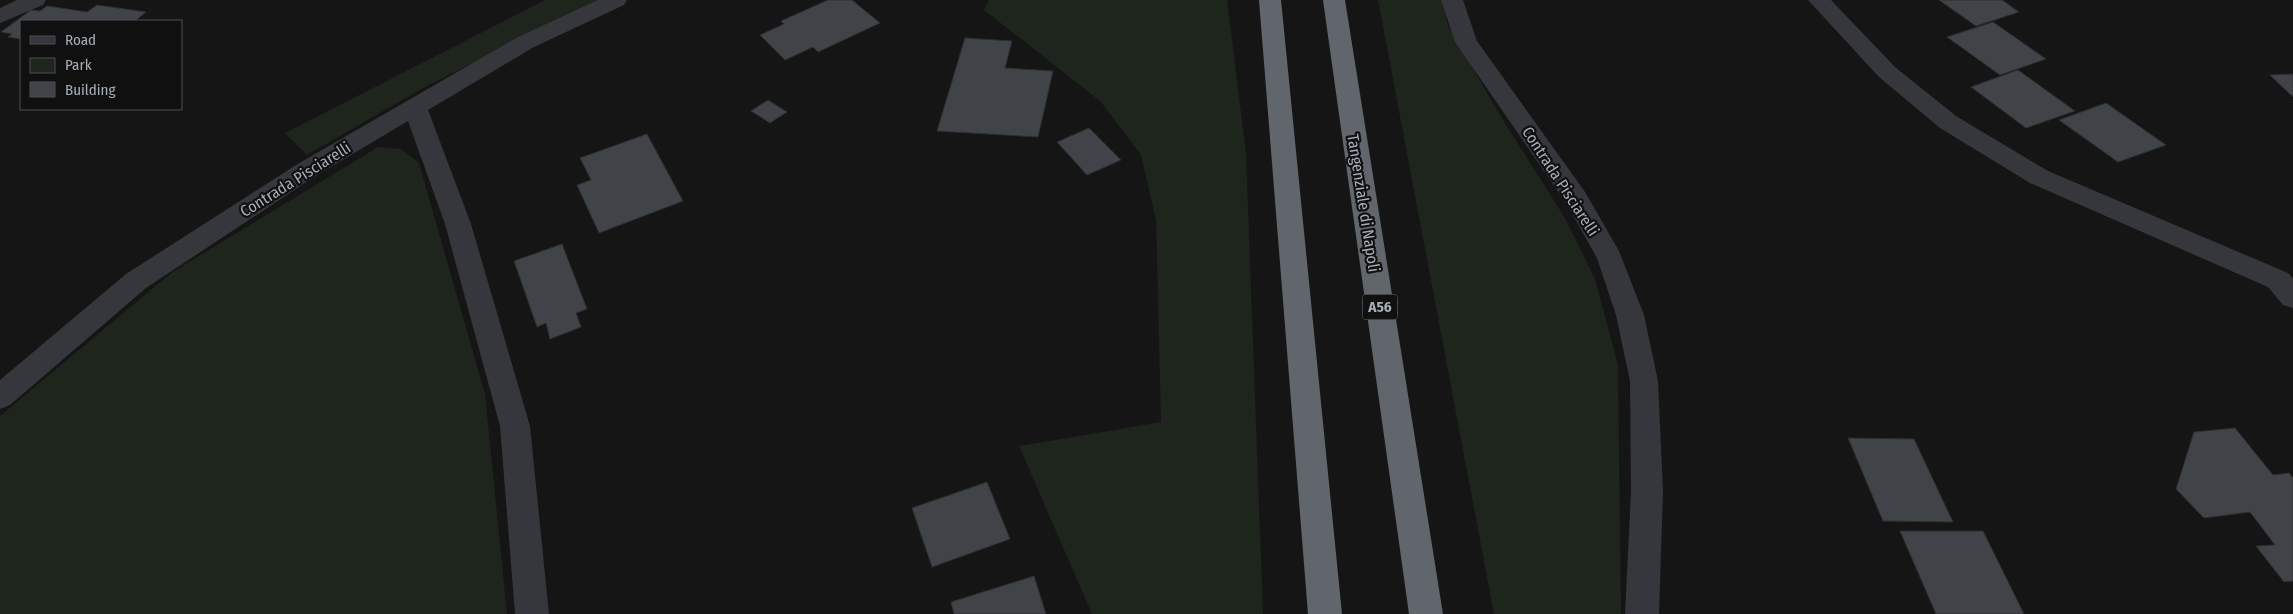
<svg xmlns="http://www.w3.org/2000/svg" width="2293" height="614" font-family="'Fira Sans Condensed',sans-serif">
<rect width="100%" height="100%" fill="#151516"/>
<g fill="#1d251c">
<polygon points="545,0 598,0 425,87 307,155 285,133"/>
<polygon points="989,0 1227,0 1246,153 1263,614 1092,614 1019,446 1161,422 1156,220 1141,155 1100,101 984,10"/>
<polygon points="1378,0 1442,0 1448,26 1503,120 1565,218 1595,279 1618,365 1621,614 1494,614"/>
<polygon points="378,147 401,149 419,163 485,394 507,614 0,614 0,416 171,273"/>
</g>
<g fill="#404347" stroke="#2e2f33">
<polygon points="828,0 852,0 880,23 818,52 813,47 785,60 760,35 784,24 781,21"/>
<polygon points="1939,0 2002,0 2019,12 1976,26"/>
<polygon points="97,5 146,12 135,21 21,21 21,39 8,37 12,34 1,32 31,10 40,11 47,6 87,12"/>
<polygon points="1993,22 2046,59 2000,75 1947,37"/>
<polygon points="965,38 1012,41 1005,68 1053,71 1038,137 937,131"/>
<polygon points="2018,70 2075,111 2026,128 1971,87"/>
<polygon points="2293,74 2293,97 2270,75"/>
<polygon points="768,100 787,112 770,123 751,111"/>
<polygon points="2106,103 2166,145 2118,162 2059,120"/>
<polygon points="1089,128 1121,160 1087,175 1057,142"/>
<polygon points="647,134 683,201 599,233 577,185 591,180 580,158"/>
<polygon points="562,244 587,309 576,313 581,327 550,339 546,323 537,327 514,261"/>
<polygon points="2235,428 2273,475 2289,473 2293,478 2293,581 2284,582 2256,546 2275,545 2250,512 2204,518 2176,489 2194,432"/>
<polygon points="1848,438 1914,439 1953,522 1883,521"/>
<polygon points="987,482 1010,539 932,567 912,508"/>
<polygon points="1900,531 1983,531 2024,614 1936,614"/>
<polygon points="1034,576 1046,614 954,614 951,602"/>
</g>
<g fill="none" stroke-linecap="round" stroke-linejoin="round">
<g fill="#35373c" fill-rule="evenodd">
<polygon points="17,0 46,0 43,5 0,23 0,8"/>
<polygon points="598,0 627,0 624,5 534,47 428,110 471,224 530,426 549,614 515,614 500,426 445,224 408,121 314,177 146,288 10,405 0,409 0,380 126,274 296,165 518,37"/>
<polygon points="1441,0 1463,0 1477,41 1585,192 1619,251 1644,315 1658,381 1663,492 1659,614 1625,614 1631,492 1630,381 1616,315 1597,258 1566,203 1455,42"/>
<polygon points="1808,0 1831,0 1895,67 1956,116 2048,171 2288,273 2293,279 2293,308 2283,305 2268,287 2030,183 1940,128 1879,77"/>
</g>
<g fill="#61666d" fill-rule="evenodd">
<polygon points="1259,0 1281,0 1342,614 1308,614"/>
<polygon points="1323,0 1345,0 1443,614 1409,614"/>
</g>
</g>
<g text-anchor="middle" stroke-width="4.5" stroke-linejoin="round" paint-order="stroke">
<rect fill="#101011" stroke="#797f85" stroke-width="1" x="1362.5" y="294.5" width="35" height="25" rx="4"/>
<g font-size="15" font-weight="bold" fill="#a6aeb7">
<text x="1380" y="312">A56</text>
</g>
<g font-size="16" fill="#a6aeb7" stroke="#101011">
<text transform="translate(295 179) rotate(-32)" y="6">Contrada Pisciarelli</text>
<text transform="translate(1561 181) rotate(57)" y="6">Contrada Pisciarelli</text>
<text transform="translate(1364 203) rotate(81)" y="6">Tangenziale di Napoli</text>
</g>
</g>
<rect x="20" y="20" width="162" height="90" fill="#101011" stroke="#4c4f53"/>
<rect x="30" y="36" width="25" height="8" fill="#35373c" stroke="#4c4f53"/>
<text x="65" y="45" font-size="15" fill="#a6aeb7">Road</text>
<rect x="30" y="58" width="25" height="15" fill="#1d251c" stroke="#4c4f53"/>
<text x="65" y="70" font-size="15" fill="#a6aeb7">Park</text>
<rect x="30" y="82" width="25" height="15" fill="#404347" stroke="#4c4f53"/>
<text x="65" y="95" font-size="15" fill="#a6aeb7">Building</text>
</svg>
